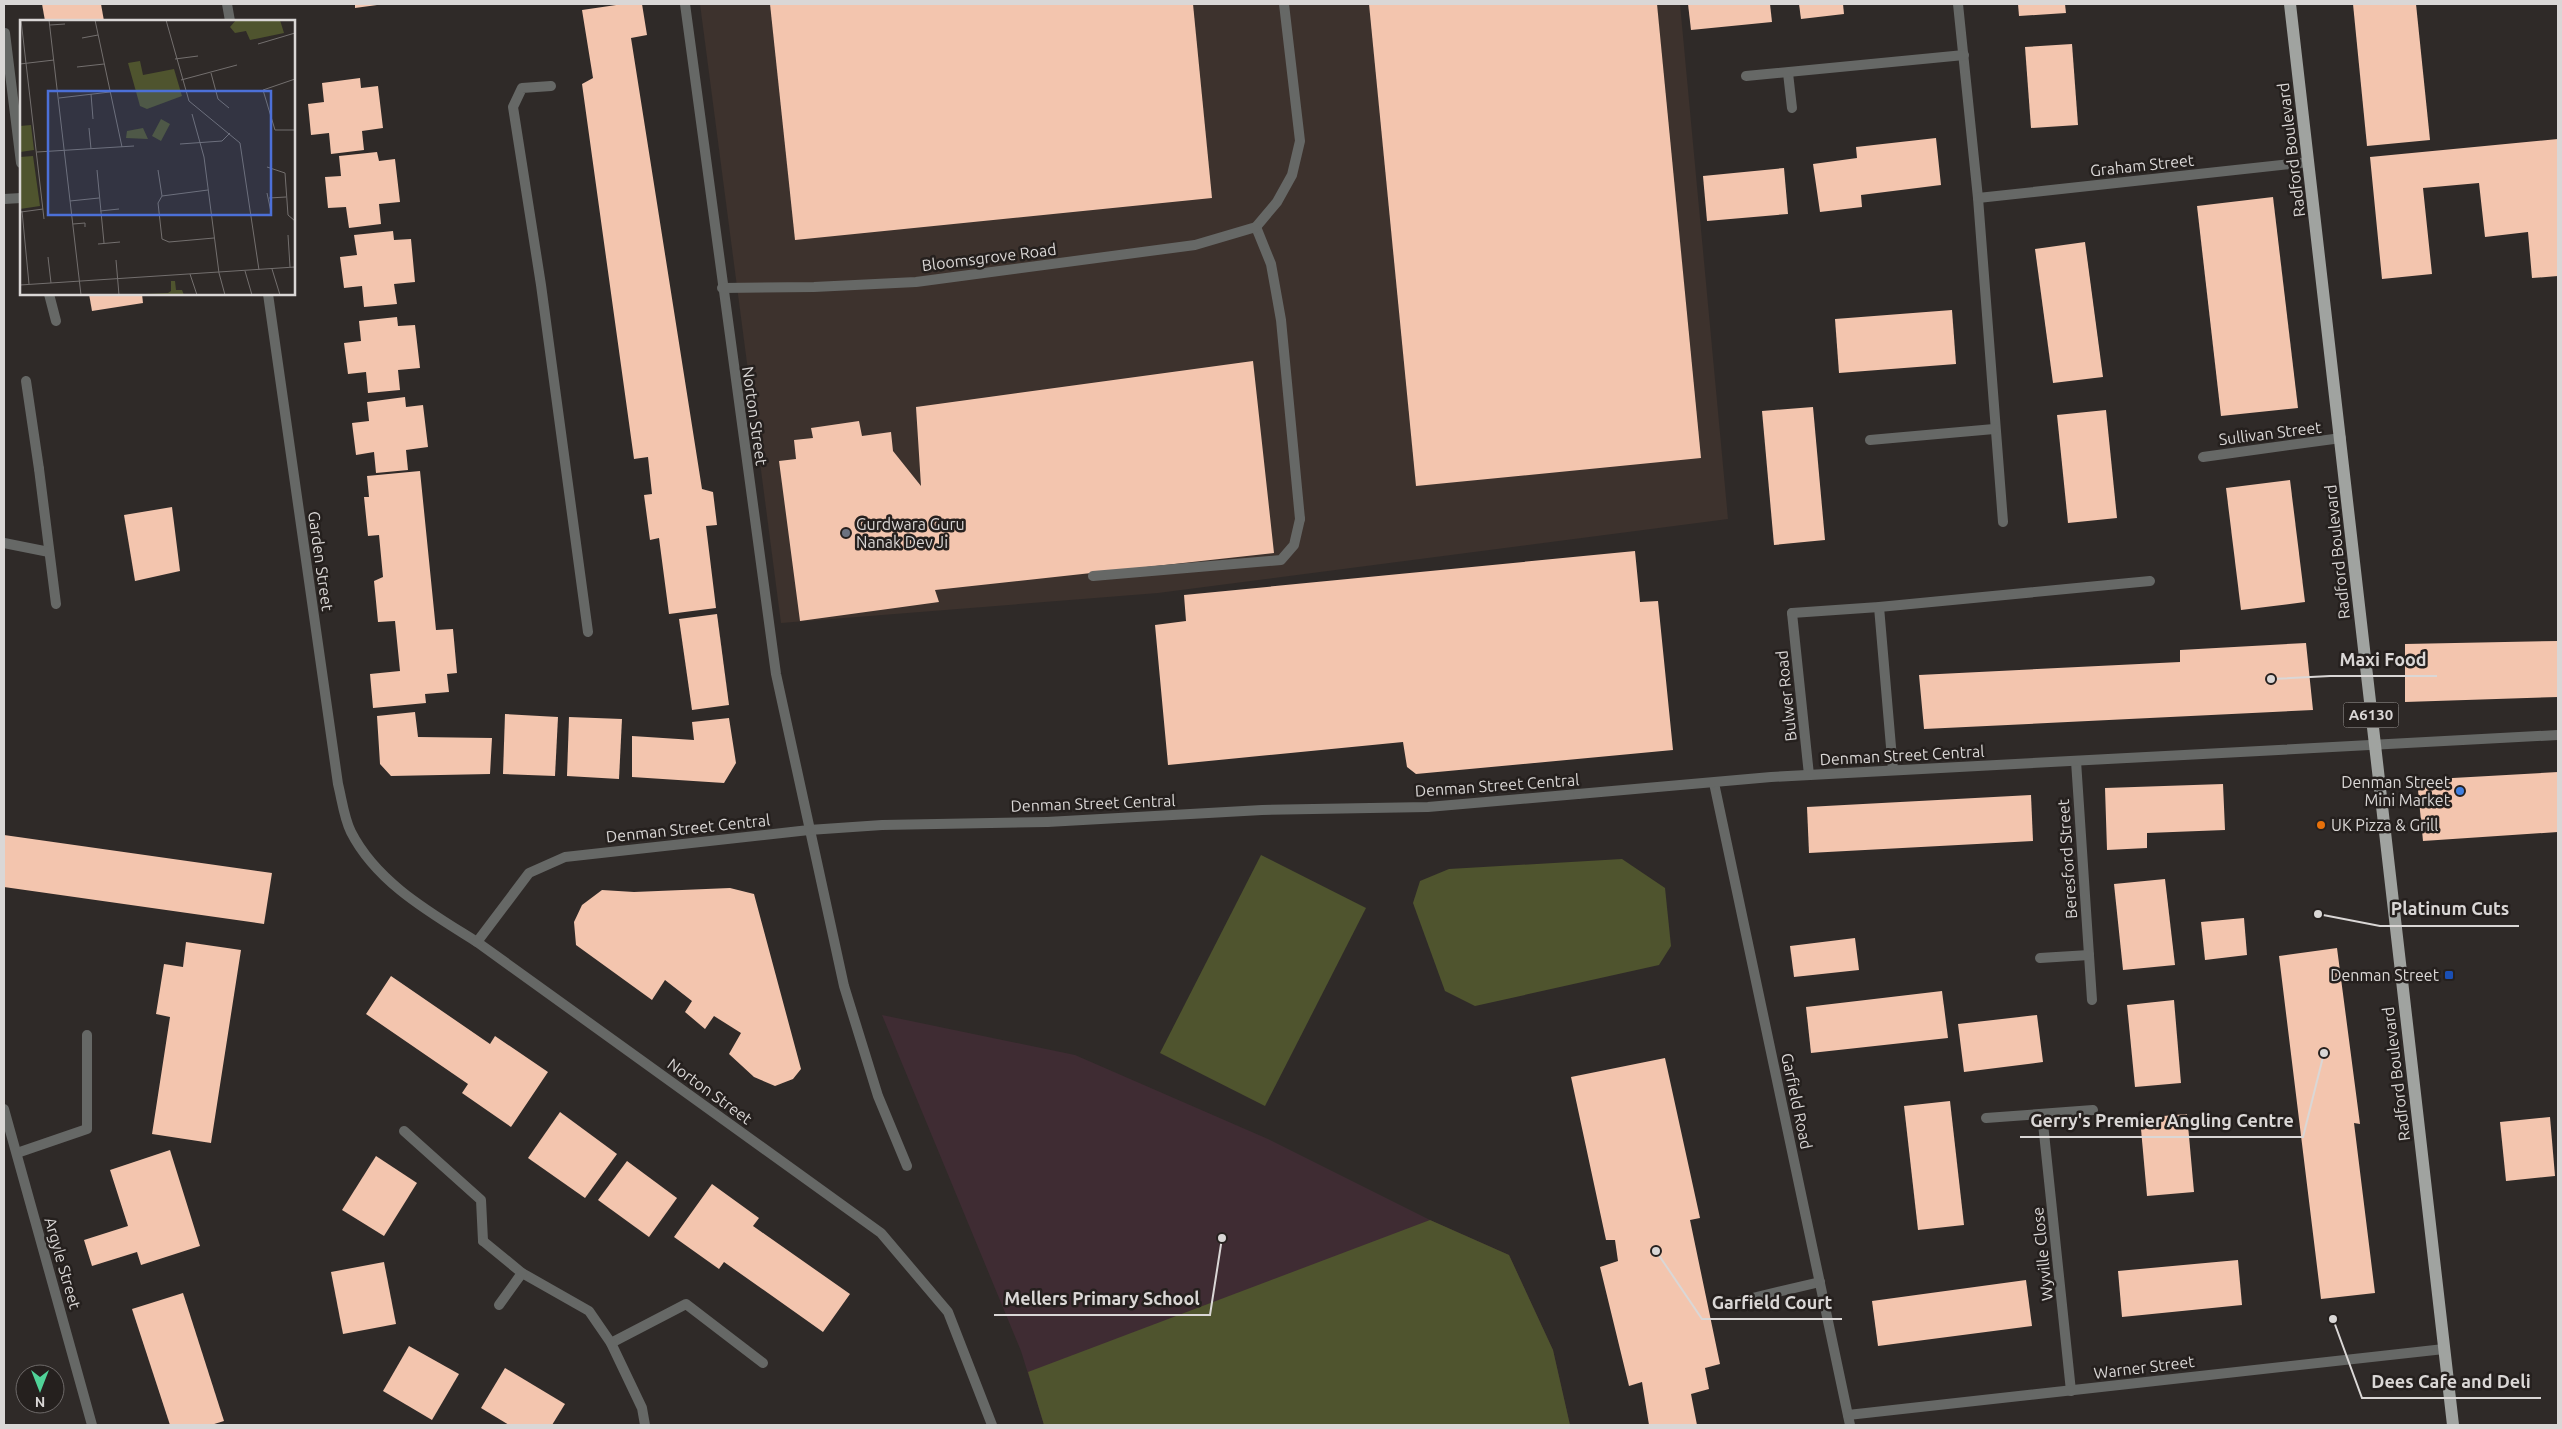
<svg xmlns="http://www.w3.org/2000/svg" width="2562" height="1429" font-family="Ubuntu,sans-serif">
<rect width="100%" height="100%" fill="#2f2a28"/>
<polygon fill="#3d322d" points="700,4 1680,4 1728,519 1158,593 781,623"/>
<polygon fill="#3f2c33" points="882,1015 1075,1055 1268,1139 1430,1220 1509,1255 1553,1350 1570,1425 1044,1425 1021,1351"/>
<g fill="#4f542e">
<polygon points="1261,855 1366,908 1265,1106 1160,1053"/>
<polygon points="1622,859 1665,888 1671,946 1659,965 1475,1006 1445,991 1413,903 1420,881 1449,869"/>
<polygon points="1430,1220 1509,1255 1553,1350 1570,1425 1044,1425 1028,1372"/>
</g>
<g fill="#f3c5ae">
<polygon points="42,4 101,4 104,21 45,21"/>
<polygon points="355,4 377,4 377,5 355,8"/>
<polygon points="623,4 642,4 647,35 631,38 702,489 713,492 717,525 706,526 716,608 669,614 659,538 650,540 644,495 652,494 648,457 634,459 582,84 593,78 582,10"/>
<polygon points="770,4 1193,4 1212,198 795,240"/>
<polygon points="1369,4 1657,4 1701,458 1416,486"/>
<polygon points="1688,4 1770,4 1772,22 1691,30"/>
<polygon points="1799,4 1843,4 1844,14 1801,19"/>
<polygon points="2018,4 2065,4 2066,13 2019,16"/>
<polygon points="2353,4 2416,4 2430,140 2367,146"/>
<polygon points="2072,44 2078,125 2031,128 2025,47"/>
<polygon points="360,78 361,88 378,86 383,128 362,131 364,150 331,154 329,133 311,135 308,104 324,102 322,83"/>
<polygon points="1936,138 1941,185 1861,195 1862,207 1820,212 1813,164 1857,158 1856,147"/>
<polygon points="2558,139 2558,276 2532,278 2528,232 2485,237 2479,183 2423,188 2432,274 2382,279 2370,157"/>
<polygon points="377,152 379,161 395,159 400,202 379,204 381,224 349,228 346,207 328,208 325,177 341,176 339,156"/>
<polygon points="1784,168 1788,214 1707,221 1703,176"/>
<polygon points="2273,197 2298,408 2221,416 2197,206"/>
<polygon points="393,231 394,240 411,239 415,282 394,284 397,304 364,307 362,286 344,288 340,257 357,255 354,235"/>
<polygon points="2085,242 2103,377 2053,383 2035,249"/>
<polygon points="89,294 142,294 143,303 92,311"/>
<polygon points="1952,310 1956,364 1839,373 1835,319"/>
<polygon points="397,317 398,326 415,325 420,368 398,370 400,390 368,393 366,372 348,374 344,343 361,341 359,321"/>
<polygon points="1253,361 1274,553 935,590 939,602 800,621 779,461 796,459 794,440 813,438 811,428 859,421 862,436 891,432 893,451 921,486 916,407"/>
<polygon points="405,397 406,407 423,405 428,447 406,450 408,470 376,473 374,452 356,455 352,423 369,421 367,402"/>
<polygon points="1813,407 1825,540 1774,545 1762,411"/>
<polygon points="2106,410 2117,518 2068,523 2057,415"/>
<polygon points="420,471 436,630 453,629 457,673 447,674 449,692 425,694 426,703 373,708 370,674 400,671 395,621 378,622 374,581 383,577 379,535 368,536 364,497 369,497 367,476"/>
<polygon points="2290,480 2305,602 2241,610 2226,488"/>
<polygon points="172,507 180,571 135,581 124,515"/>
<polygon points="1635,551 1640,602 1658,601 1673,750 1416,774 1407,767 1403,742 1168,765 1155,625 1186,621 1184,595"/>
<polygon points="717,614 729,705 692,710 679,619"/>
<polygon points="2558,641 2558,697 2405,702 2405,644"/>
<polygon points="2306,643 2313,710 1924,729 1919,675 2180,662 2180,650"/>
<polygon points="415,712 418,737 492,738 490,774 391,776 380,764 377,716"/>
<polygon points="505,714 558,717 555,776 503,774"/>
<polygon points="569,717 622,719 619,779 567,776"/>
<polygon points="729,718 736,763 724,783 632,777 632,736 694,740 692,722"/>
<polygon points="2558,772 2558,832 2423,841 2417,780"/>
<polygon points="2223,784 2225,830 2147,833 2147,848 2107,850 2105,788"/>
<polygon points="2031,795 2033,841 1809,853 1807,807"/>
<polygon points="4,835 272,873 264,924 4,887"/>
<polygon points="2165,879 2175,965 2123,970 2114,884"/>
<polygon points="730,888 754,894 801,1069 793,1079 775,1086 754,1077 729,1054 741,1033 714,1016 705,1029 685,1012 692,1001 665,980 652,1000 576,945 574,922 582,905 602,890 634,892"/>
<polygon points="2244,918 2247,955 2205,960 2201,922"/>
<polygon points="1855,938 1859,970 1794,977 1790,946"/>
<polygon points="186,942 241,950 211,1143 152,1134 170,1017 156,1014 164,964 183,967"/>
<polygon points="2337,948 2360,1124 2354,1123 2375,1293 2321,1299 2279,956"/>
<polygon points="391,976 490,1044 495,1036 548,1072 511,1127 462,1093 468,1084 366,1014"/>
<polygon points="1942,991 1948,1038 1811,1053 1806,1007"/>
<polygon points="2174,1000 2181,1083 2135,1087 2127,1005"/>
<polygon points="2037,1015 2043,1062 1964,1072 1958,1024"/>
<polygon points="1665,1058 1700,1218 1690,1220 1720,1364 1705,1368 1709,1389 1691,1394 1697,1425 1649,1425 1642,1382 1629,1386 1600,1267 1618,1261 1615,1240 1606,1240 1571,1077"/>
<polygon points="1950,1101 1964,1225 1918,1230 1904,1106"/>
<polygon points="560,1112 617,1154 585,1198 528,1158"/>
<polygon points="2187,1114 2194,1192 2147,1196 2140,1118"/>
<polygon points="2550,1117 2555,1176 2506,1181 2500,1122"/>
<polygon points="170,1150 200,1246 141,1265 137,1252 92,1266 84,1240 128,1226 110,1170"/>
<polygon points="376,1156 417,1183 384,1236 342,1210"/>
<polygon points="627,1161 677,1198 649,1237 598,1200"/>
<polygon points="712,1184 759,1218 753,1226 850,1294 823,1332 724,1262 719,1269 674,1237"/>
<polygon points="2238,1260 2242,1305 2122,1317 2118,1271"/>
<polygon points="384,1262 396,1324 343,1334 331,1272"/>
<polygon points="2026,1280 2032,1326 1878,1346 1872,1301"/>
<polygon points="183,1293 224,1421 211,1425 170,1425 132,1309"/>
<polygon points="409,1346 459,1374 432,1420 383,1391"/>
<polygon points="505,1368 565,1404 552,1425 509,1425 481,1408"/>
</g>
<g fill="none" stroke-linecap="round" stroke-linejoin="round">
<g stroke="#666866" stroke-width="10">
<polyline points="551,86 522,88 513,107 541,285 588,632"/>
<polyline points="49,294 56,321"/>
<polyline points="26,381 39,469"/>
<polyline points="1093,576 1281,560 1294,545 1300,519"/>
<polyline points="1879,607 1893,770"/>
<polyline points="1792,613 1879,607 2150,581"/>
<polyline points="404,1131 481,1200 483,1241"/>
<polyline points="17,1153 87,1129 87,1035"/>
<polyline points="1740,1301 1820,1282"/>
<polyline points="611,1343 686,1304 763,1363"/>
</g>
<polyline stroke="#666866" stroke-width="10" points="1047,822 1262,810 1428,807 1578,794"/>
<g stroke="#666866" stroke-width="10">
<polyline points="227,4 230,21"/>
<polyline points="685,4 776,674 844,986 878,1096 907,1166"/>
<polyline points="1958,4 1978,198 2003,522"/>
<polyline points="5,33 21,163"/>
<polyline points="1788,73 1792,108"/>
<polyline points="1746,76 1964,55"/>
<polyline points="1978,198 2309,162"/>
<polyline points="4,199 21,198"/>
<polyline points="1256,227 1271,264 1281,320 1300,519"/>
<polyline points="722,288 814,287 916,282 1195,245 1256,227 1277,202 1292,175 1300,141 1284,4"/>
<path d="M268,294L338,784C342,800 344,818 351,832C377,883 431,913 477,942L881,1233L948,1312L992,1425"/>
<polyline points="1870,440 1994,429"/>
<polyline points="2203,457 2341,438"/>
<polyline points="39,469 56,604"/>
<polyline points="4,543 49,552"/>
<polyline points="1792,613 1809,775"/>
<polyline points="2076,761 2092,1000"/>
<polyline points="1714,783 1850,1425"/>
<polyline points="1578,794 1771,777 2558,735"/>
<polyline points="477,942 529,873 565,857 809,830 882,825 1047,822"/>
<polyline points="2040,958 2089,955"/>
<polyline points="4,1109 92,1425"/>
<polyline points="2042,1114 2071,1391"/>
<polyline points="1986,1118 2093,1110"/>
<polyline points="483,1241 522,1273 589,1311 611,1343 642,1408 645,1425"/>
<polyline points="499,1305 522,1273"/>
<polyline points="1848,1415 2444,1349"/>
</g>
<polyline stroke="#a0a3a0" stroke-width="12" points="2290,4 2453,1425"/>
</g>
<circle fill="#6b7280" stroke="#25201e" stroke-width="2" cx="846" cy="533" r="5"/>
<circle fill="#3f7fe0" stroke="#25201e" stroke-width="2" cx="2460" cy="791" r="5"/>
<circle fill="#e8710a" stroke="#25201e" stroke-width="2" cx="2321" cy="825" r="5"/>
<rect fill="#1a4fb4" stroke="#25201e" stroke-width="2" x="2444" y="970" width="10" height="10" rx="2.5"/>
<g text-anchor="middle" stroke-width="5" stroke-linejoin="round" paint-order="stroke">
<rect fill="#25201e" stroke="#a4a09f" stroke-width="1" x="2343.5" y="702.5" width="55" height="25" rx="4"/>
<g font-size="15" font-weight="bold" fill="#dad7d6">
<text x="2371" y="720">A6130</text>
</g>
<g font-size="16" fill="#dad7d6" stroke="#25201e">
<text transform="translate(2291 150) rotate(-97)" y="6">Radford Boulevard</text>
<text transform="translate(2142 165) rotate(-6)" y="6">Graham Street</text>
<text transform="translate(989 257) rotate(-7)" y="6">Bloomsgrove Road</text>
<text transform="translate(755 416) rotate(82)" y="6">Norton Street</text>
<text transform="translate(2270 433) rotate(-7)" y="6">Sullivan Street</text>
<text transform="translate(2337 552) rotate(-96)" y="6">Radford Boulevard</text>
<text transform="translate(321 561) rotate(82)" y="6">Garden Street</text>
<text transform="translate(1786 696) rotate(-96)" y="6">Bulwer Road</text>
<text transform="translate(1902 755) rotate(-3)" y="6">Denman Street Central</text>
<text transform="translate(1497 785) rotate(-4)" y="6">Denman Street Central</text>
<text transform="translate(1093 803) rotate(-2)" y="6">Denman Street Central</text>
<text transform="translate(688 828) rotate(-6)" y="6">Denman Street Central</text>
<text transform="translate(2067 859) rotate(-94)" y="6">Beresford Street</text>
<text transform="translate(2396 1074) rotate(-97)" y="6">Radford Boulevard</text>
<text transform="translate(710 1091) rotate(36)" y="6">Norton Street</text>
<text transform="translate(1797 1101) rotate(78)" y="6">Garfield Road</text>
<text transform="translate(2042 1254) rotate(-96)" y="6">Wyville Close</text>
<text transform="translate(63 1263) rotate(74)" y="6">Argyle Street</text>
<text transform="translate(2144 1367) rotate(-7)" y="6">Warner Street</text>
</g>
<g font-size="16" fill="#dad7d6" stroke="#25201e" text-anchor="start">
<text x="856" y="530">Gurdwara Guru<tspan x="856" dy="18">Nanak Dev Ji</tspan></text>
<text x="2450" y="788" text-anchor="end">Denman Street<tspan x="2450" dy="18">Mini Market</tspan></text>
<text x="2331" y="831">UK Pizza &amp; Grill</text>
<text x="2439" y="981" text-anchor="end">Denman Street</text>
</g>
</g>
<g transform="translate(20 20)">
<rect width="275" height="275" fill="#2f2a28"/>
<path d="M216,0H260L264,13L230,20L226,11L215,13L210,7ZM120,41L123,55L154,49L162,76L127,89L120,86L108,43ZM141,99L150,104L141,121L132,116ZM11,105L14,130L0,132V106ZM123,108L128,119L106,118L107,111ZM13,136L20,186L0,189V137ZM151,261H155L156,270H162L164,275H102L148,273L151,271Z" fill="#4f542e"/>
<path fill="none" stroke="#736f6e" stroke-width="1" d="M1,0L24,199M29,0L61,275M75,0L102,127M146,0L169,81L220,123L239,250M30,5L45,4M62,18L78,15M238,24L275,13M155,39L178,36M0,44L34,40M57,47L84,44M191,53L198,79L209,88M275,59L243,70L255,110H275M161,60L217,45M71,74L73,99M39,78L90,72M172,94L184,137L199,253L205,275M69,108L71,129M160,124L202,121L210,113M17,132L114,126M247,147L265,153L268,195L275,201M77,150L84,223M138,150L142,176M188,170L142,176L138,183L142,219L149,222L194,218M247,173L251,192M249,178L266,177M50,181L79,178M2,191L9,264M80,191L99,189M1,192L23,189M53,204L65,203V207M268,215L270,247M78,224L100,222M28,237L31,263M96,240L99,275M252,249L260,275M225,251L232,275M170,254L177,275M0,265L275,247"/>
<path fill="#4c70d8" fill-opacity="0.15" stroke="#4c70d8" stroke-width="2.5" d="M28,71H251V195H28Z"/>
<rect width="275" height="275" fill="none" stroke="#dad7d6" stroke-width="2.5"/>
</g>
<path fill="none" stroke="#dad7d6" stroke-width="2" d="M2271 679L2330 676H2437M2318 914L2380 926H2519M2324 1053L2303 1137H2020M1222 1238L1210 1315H994M1656 1251L1702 1319H1842M2333 1319L2362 1398H2541"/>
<g fill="#dad7d6" stroke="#25201e" stroke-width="2">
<circle cx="2271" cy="679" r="5"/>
<circle cx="2318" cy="914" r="5"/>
<circle cx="2324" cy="1053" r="5"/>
<circle cx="1222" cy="1238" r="5"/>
<circle cx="1656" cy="1251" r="5"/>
<circle cx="2333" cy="1319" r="5"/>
</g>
<g font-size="18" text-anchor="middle" font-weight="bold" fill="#dad7d6" stroke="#25201e" stroke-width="5" stroke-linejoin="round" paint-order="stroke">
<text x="2383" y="666">Maxi Food</text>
<text x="2450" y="915">Platinum Cuts</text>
<text x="2162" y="1127">Gerry's Premier Angling Centre</text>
<text x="1102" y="1305">Mellers Primary School</text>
<text x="1772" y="1309">Garfield Court</text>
<text x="2451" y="1388">Dees Cafe and Deli</text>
</g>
<rect width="2562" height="1429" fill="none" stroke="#dad7d6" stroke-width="10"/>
<g transform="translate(40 1389) rotate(180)"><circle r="24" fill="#25201e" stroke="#6d6968"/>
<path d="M0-4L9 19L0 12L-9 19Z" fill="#50d398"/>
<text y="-8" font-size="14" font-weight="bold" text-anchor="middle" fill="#dad7d6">N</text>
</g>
</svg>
